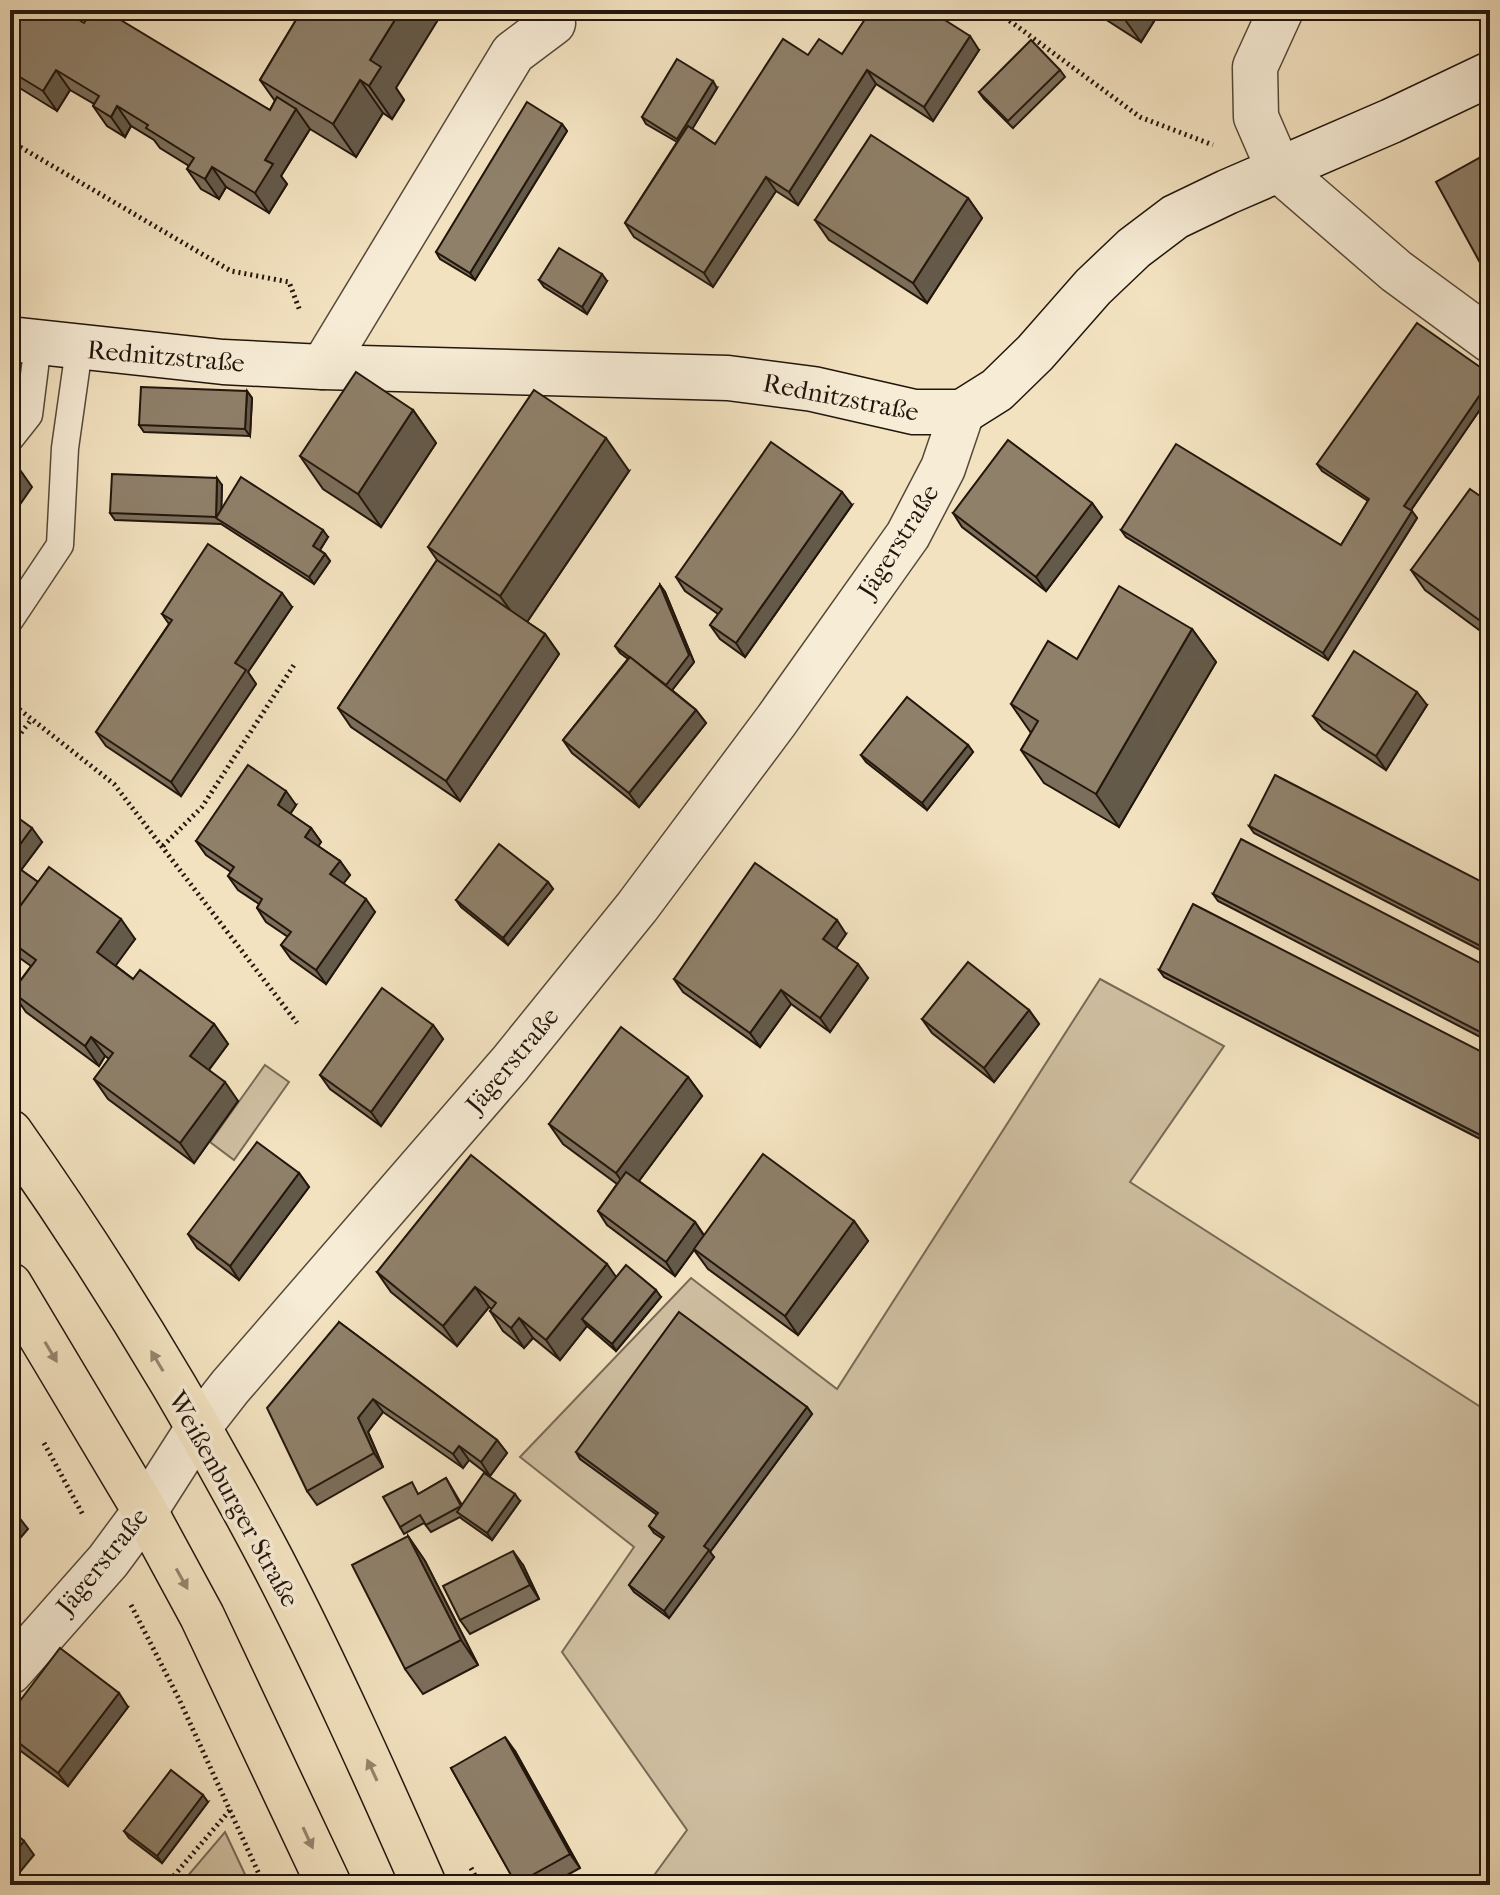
<svg xmlns="http://www.w3.org/2000/svg" width="1500" height="1895" font-family="'IM FELL French Canon',serif">
<rect width="100%" height="100%" fill="#f3e2c0"/>
<filter id="stains"><feTurbulence type="fractalNoise" baseFrequency=".0025" numOctaves="4"/><feColorMatrix values="0 0 0 0 .2 0 0 0 0 .09 0 0 0 0 .02 0 0 0 .5 -.17"/></filter>
<radialGradient id="worn" r=".72"><stop offset=".6" stop-color="#630" stop-opacity="0"/><stop offset="1" stop-color="#630" stop-opacity=".3"/></radialGradient>
<g fill="#cfbfa1" stroke="#786a56" stroke-width="2">
<polygon points="1100,979 1224,1046 1130,1182 1490,1413 1490,1885 647,1885 687,1830 562,1652 634,1547 520,1457 691,1278 837,1389"/>
<polygon points="265,1065 289,1082 234,1160 210,1142"/>
<polygon points="225,1832 250,1885 180,1885"/>
</g>
<g fill="none" stroke-linecap="round" stroke-linejoin="round">
<g stroke="#564939" stroke-width="29">
<g id="lane">
<polyline points="10,439 29,415 38,343"/>
<polyline points="10,620 60,545 65,448 79,349"/>
</g>
</g>
<g stroke="#564939" stroke-width="47">
<g id="street">
<polyline points="1281,10 1255,67 1256,117 1279,170 1396,271 1490,340"/>
<polyline points="323,367 513,53 553,23"/>
<polyline points="10,1672 108,1561 145,1511 198,1428 230,1387 510,1064 637,907 776,721 908,535 943,468 962,412"/>
</g>
</g>
<g stroke="#22160c" stroke-width="47">
<polyline id="secondary" points="10,339 223,362 323,367 728,378 813,389 914,412 962,412 997,390 1035,353 1093,287 1134,248 1175,217 1227,192 1391,121 1490,74"/>
</g>
<g stroke="#22160c" stroke-width="47">
<g id="primary">
<path d="M10,1132C106,1268 194,1413 272,1561C327,1667 376,1776 424,1885"/>
<polyline points="10,1285 145,1511 202,1616 329,1885"/>
</g>
</g>
<g stroke="#22160c" stroke-width="5" stroke-dasharray="2 4" stroke-linecap="butt">
<polyline points="995,10 1140,117 1213,145"/>
<polyline points="10,141 231,271 289,282 300,311"/>
<polyline points="10,702 114,784 297,1023"/>
<polyline points="10,747 31,720"/>
<polyline points="163,846 202,807 294,665"/>
<polyline points="10,1388 18,1400"/>
<polyline points="44,1443 83,1515"/>
<polyline points="131,1605 179,1699 264,1885"/>
<polyline points="471,1868 480,1885"/>
<polyline points="166,1885 230,1810"/>
</g>
<use href="#lane" stroke="#f7ecd6" stroke-width="26"/>
<use href="#street" stroke="#f7ecd6" stroke-width="44"/>
<use href="#secondary" stroke="#f7ecd6" stroke-width="44"/>
<use href="#primary" stroke="#f3e2c0" stroke-width="44"/>
</g>
<g fill="#7b6e5b" stroke="#22160c" stroke-width="2">
<polygon points="10,10 84,23 270,110 275,101 260,80 302,10 396,88 404,100 392,119 383,113 356,157 310,129 281,176 287,184 269,213 226,187 219,199 201,189 187,169 189,166 160,148 154,140 131,126 125,137 107,126 93,106 94,104 70,90 57,111 18,87 13,95 10,93"/>
<polygon points="1091,10 1161,10 1141,42"/>
<polygon points="979,50 933,121 876,84 798,205 776,191 713,287 634,237 625,223 677,142 646,124 642,117 717,88 692,129 715,144 808,55"/>
<polygon points="1060,70 1065,77 1013,128 984,99 979,92"/>
<polygon points="562,124 567,131 475,280 440,259 436,252"/>
<polygon points="968,198 982,218 927,303 829,240 815,220"/>
<polygon points="539,280 607,281 587,314 544,287"/>
<polygon points="1490,374 1490,395 1411,510 1417,518 1328,660 1126,537 1121,530 1341,545 1368,501 1322,471 1317,464"/>
<polygon points="247,391 252,398 250,436 144,432 139,425"/>
<polygon points="413,410 436,443 381,527 323,489 300,456"/>
<polygon points="629,471 527,622 545,634 559,654 460,801 351,727 338,708 437,560 428,547"/>
<polygon points="222,485 221,510 328,537 320,550 325,554 330,561 314,584 221,524 115,520 110,513"/>
<polygon points="1092,503 1102,517 1046,591 962,527 953,513"/>
<polygon points="1490,503 1490,638 1425,590 1411,570"/>
<polygon points="852,505 745,657 720,639 710,625 718,614 685,591 676,577"/>
<polygon points="660,585 665,592 694,662 672,690 696,710 706,723 639,807 572,753 563,740 628,659 620,653 615,646"/>
<polygon points="292,607 248,672 256,684 181,796 106,746 96,732 169,624 162,614"/>
<polygon points="1192,629 1216,662 1119,827 1044,783 1021,750 1031,733 1011,704"/>
<polygon points="1427,705 1386,770 1323,729 1313,716"/>
<polygon points="968,745 973,752 927,810 866,762 861,755"/>
<polygon points="296,805 290,814 311,828 321,842 318,846 340,861 350,875 343,883 375,912 326,984 291,959 281,945 288,937 266,922 257,908 259,904 238,890 228,876 231,872 206,855 196,841"/>
<polygon points="10,812 42,842 21,870 38,882 135,939 115,965 133,979 214,1024 228,1044 209,1070 238,1101 194,1163 108,1099 94,1079 109,1059 105,1056 99,1066 26,1012 12,992 31,966 14,954 10,958"/>
<polygon points="1249,826 1490,886 1490,955 1254,833"/>
<polygon points="548,882 553,889 508,945 461,907 456,900"/>
<polygon points="1213,894 1490,968 1490,1042 1218,901"/>
<polygon points="846,934 836,948 868,978 830,1032 791,1004 760,1047 683,992 674,979"/>
<polygon points="1159,970 1490,1056 1490,1144 1164,977"/>
<polygon points="1029,1010 1039,1024 994,1082 932,1033 922,1019"/>
<polygon points="433,1025 443,1039 381,1126 330,1089 320,1075"/>
<polygon points="688,1077 702,1096 639,1181 695,1222 704,1235 854,1221 868,1241 798,1335 708,1269 694,1250 675,1276 607,1225 598,1211 617,1184 563,1144 549,1124"/>
<polygon points="299,1173 309,1187 239,1280 197,1248 188,1234"/>
<polygon points="377,1272 616,1277 661,1297 616,1351 587,1326 560,1360 533,1338 524,1348 503,1331 490,1311 492,1309 489,1307 457,1346 391,1292"/>
<polygon points="339,1322 497,1440 507,1453 490,1476 469,1460 463,1468 383,1412 368,1432 383,1467 317,1505 307,1491"/>
<polygon points="807,1407 812,1414 710,1552 714,1557 669,1618 634,1592 629,1585 663,1539 654,1533 649,1526 657,1515 580,1459 576,1452"/>
<polygon points="446,1478 462,1505 520,1501 492,1540 462,1519 460,1517 431,1532 424,1523 404,1534 400,1527 419,1494"/>
<polygon points="408,1536 425,1561 478,1665 423,1694 405,1669"/>
<polygon points="523,1565 539,1599 470,1634 460,1620"/>
<polygon points="128,1707 68,1786 10,1743 10,1714"/>
<polygon points="515,1751 580,1868 549,1885 517,1885 451,1768"/>
<polygon points="208,1802 162,1863 129,1838 124,1831"/>
</g>
<g fill="#645a4a" stroke="#22160c" stroke-width="2">
<polygon points="401,10 444,10 396,88 404,100 392,119 369,86 370,60"/>
<polygon points="1127,10 1161,10 1141,42 1123,17"/>
<polygon points="970,36 979,50 933,121 924,107"/>
<polygon points="56,70 70,90 57,111 43,91"/>
<polygon points="867,70 876,84 798,205 789,192"/>
<polygon points="10,75 18,87 13,95 10,91"/>
<polygon points="360,80 383,113 356,157 333,124"/>
<polygon points="713,81 717,88 682,146 677,139"/>
<polygon points="117,106 131,126 125,137 111,117"/>
<polygon points="296,109 310,129 281,176 287,184 269,213 255,193 265,160"/>
<polygon points="562,124 567,131 475,280 470,273"/>
<polygon points="212,167 226,187 219,199 205,179"/>
<polygon points="766,177 776,191 713,287 704,273"/>
<polygon points="968,198 982,218 927,303 913,283"/>
<polygon points="602,274 607,281 587,314 582,307"/>
<polygon points="1490,380 1490,395 1409,513 1404,506"/>
<polygon points="247,391 252,398 250,436 245,429"/>
<polygon points="413,410 436,443 381,527 358,494"/>
<polygon points="606,438 629,471 523,628 500,596"/>
<polygon points="18,467 32,487 10,519 10,479"/>
<polygon points="217,478 222,485 221,521 216,517"/>
<polygon points="842,492 852,505 745,657 736,643"/>
<polygon points="1092,503 1102,517 1046,591 1036,577"/>
<polygon points="1412,511 1417,518 1328,660 1323,653"/>
<polygon points="323,530 328,537 318,553 313,546"/>
<polygon points="325,554 330,561 314,584 309,577"/>
<polygon points="660,585 665,592 694,662 669,694 664,687"/>
<polygon points="282,593 292,607 248,672 256,684 181,796 171,782 235,663"/>
<polygon points="1192,629 1216,662 1119,827 1096,794"/>
<polygon points="545,634 559,654 460,801 446,781"/>
<polygon points="1417,692 1427,705 1386,770 1376,756"/>
<polygon points="696,710 706,723 639,807 629,793"/>
<polygon points="968,745 973,752 927,810 922,803"/>
<polygon points="286,791 296,805 287,819 278,805"/>
<polygon points="32,828 42,842 18,874 10,863 10,858"/>
<polygon points="311,828 321,842 315,851 305,837"/>
<polygon points="340,861 350,875 340,888 330,874"/>
<polygon points="548,882 553,889 508,945 503,938"/>
<polygon points="366,899 375,912 326,984 316,970"/>
<polygon points="121,919 135,939 111,972 97,952"/>
<polygon points="837,920 846,934 833,953 823,939"/>
<polygon points="858,964 868,978 830,1032 820,1018"/>
<polygon points="781,990 791,1004 760,1047 750,1033"/>
<polygon points="1029,1010 1039,1024 994,1082 984,1068"/>
<polygon points="214,1024 228,1044 204,1076 190,1056"/>
<polygon points="433,1025 443,1039 381,1126 371,1112"/>
<polygon points="91,1037 105,1056 99,1066 85,1046"/>
<polygon points="688,1077 702,1096 630,1193 616,1173"/>
<polygon points="225,1082 238,1101 194,1163 180,1143"/>
<polygon points="299,1173 309,1187 239,1280 230,1266"/>
<polygon points="854,1221 868,1241 798,1335 785,1316"/>
<polygon points="695,1222 704,1236 675,1276 666,1262"/>
<polygon points="607,1264 621,1284 582,1319 587,1326 560,1360 546,1340"/>
<polygon points="475,1287 489,1307 457,1346 443,1326"/>
<polygon points="656,1290 661,1297 616,1351 612,1344"/>
<polygon points="519,1318 533,1338 524,1348 511,1328"/>
<polygon points="373,1399 383,1412 368,1432 383,1467 374,1453 358,1418"/>
<polygon points="807,1407 812,1414 710,1552 714,1557 669,1618 664,1611 704,1546"/>
<polygon points="497,1440 507,1453 490,1476 481,1462"/>
<polygon points="459,1446 469,1460 463,1468 453,1454"/>
<polygon points="515,1494 520,1501 492,1540 487,1533"/>
<polygon points="18,1516 28,1529 10,1550 10,1525"/>
<polygon points="408,1536 425,1561 478,1665 461,1640"/>
<polygon points="513,1551 523,1565 539,1599 530,1585"/>
<polygon points="119,1693 128,1707 68,1786 58,1773"/>
<polygon points="505,1737 515,1751 580,1868 570,1854"/>
<polygon points="203,1795 208,1802 162,1863 157,1856"/>
<polygon points="24,1841 34,1855 10,1884 10,1859"/>
</g>
<g fill="#8f806a" stroke="#22160c" stroke-width="2">
<polygon points="10,10 63,10 84,23 93,10 104,10 270,110 277,97 296,109 265,160 273,164 255,193 212,167 205,179 187,169 194,158 146,128 148,125 117,106 111,117 93,106 99,96 56,70 43,91 10,71"/>
<polygon points="302,10 401,10 370,60 381,67 369,86 360,80 333,124 260,80"/>
<polygon points="871,10 929,10 970,36 924,107 867,70 789,192 766,177 704,273 625,223 688,126 715,144 783,39 808,55 819,39 842,54"/>
<polygon points="1113,10 1127,10 1123,17"/>
<polygon points="1031,40 1060,70 1008,121 979,92"/>
<polygon points="677,59 713,81 677,139 642,117"/>
<polygon points="527,102 562,124 470,273 436,252"/>
<polygon points="871,135 968,198 913,283 815,220"/>
<polygon points="1490,152 1490,281 1436,182"/>
<polygon points="559,248 602,274 582,307 539,280"/>
<polygon points="1417,323 1490,374 1490,380 1404,506 1412,511 1323,653 1121,530 1176,444 1341,545 1369,499 1317,464"/>
<polygon points="356,372 413,410 358,494 300,456"/>
<polygon points="141,387 247,391 245,429 139,425"/>
<polygon points="534,390 606,438 500,596 428,547"/>
<polygon points="1008,440 1092,503 1036,577 953,513"/>
<polygon points="771,442 842,492 736,643 710,625 722,609 676,577"/>
<polygon points="10,462 18,467 10,479"/>
<polygon points="112,474 217,478 216,517 110,513"/>
<polygon points="241,477 323,530 313,546 325,554 309,577 216,518"/>
<polygon points="1470,489 1490,503 1490,628 1411,570"/>
<polygon points="208,544 282,593 235,663 246,670 171,782 96,732 172,620 162,614"/>
<polygon points="437,560 545,634 446,781 338,708"/>
<polygon points="660,585 689,655 666,685 615,646"/>
<polygon points="1119,586 1192,629 1096,794 1021,750 1038,721 1011,704 1048,641 1077,659"/>
<polygon points="1354,651 1417,692 1376,756 1313,716"/>
<polygon points="630,657 696,710 629,793 563,740"/>
<polygon points="907,697 968,745 922,803 861,755"/>
<polygon points="248,765 286,791 278,805 311,828 305,837 340,861 330,874 366,899 316,970 281,945 291,932 257,908 262,899 228,876 234,867 196,841"/>
<polygon points="1275,775 1490,886 1490,951 1249,826"/>
<polygon points="10,812 32,828 10,858"/>
<polygon points="1241,839 1490,968 1490,1037 1213,894"/>
<polygon points="499,844 548,882 503,938 456,900"/>
<polygon points="10,862 38,882 10,920"/>
<polygon points="755,863 837,920 823,939 858,964 820,1018 781,990 750,1033 674,979"/>
<polygon points="49,867 121,919 97,952 133,979 140,970 214,1024 190,1056 225,1082 180,1143 94,1079 113,1053 91,1037 85,1046 12,992 36,960 10,941 10,920"/>
<polygon points="1193,904 1490,1056 1490,1140 1159,970"/>
<polygon points="968,962 1029,1010 984,1068 922,1019"/>
<polygon points="382,988 433,1025 371,1112 320,1075"/>
<polygon points="621,1027 688,1077 616,1173 549,1124"/>
<polygon points="257,1142 299,1173 230,1266 188,1234"/>
<polygon points="763,1154 854,1221 785,1316 694,1249"/>
<polygon points="471,1155 607,1264 546,1340 519,1318 511,1328 490,1311 496,1303 475,1287 443,1326 377,1272"/>
<polygon points="626,1172 695,1222 666,1262 598,1211"/>
<polygon points="626,1265 656,1290 612,1344 582,1319"/>
<polygon points="679,1312 807,1407 704,1546 709,1550 664,1611 629,1585 664,1537 649,1526 658,1513 576,1452"/>
<polygon points="339,1322 497,1440 481,1462 459,1446 453,1454 373,1399 358,1418 374,1453 307,1491 267,1408"/>
<polygon points="484,1473 515,1494 487,1533 457,1512"/>
<polygon points="446,1478 461,1506 426,1525 420,1515 400,1527 383,1497 412,1482 418,1494"/>
<polygon points="10,1509 18,1516 10,1525"/>
<polygon points="408,1536 461,1640 405,1669 352,1565"/>
<polygon points="513,1551 530,1585 460,1620 443,1586"/>
<polygon points="60,1648 119,1693 58,1773 10,1736 10,1714"/>
<polygon points="505,1737 570,1854 516,1884 451,1768"/>
<polygon points="171,1770 203,1795 157,1856 124,1831"/>
<polygon points="10,1829 24,1841 10,1859"/>
<polygon points="14,1880 20,1885 10,1885"/>
</g>
<defs><path id="oneway-solid" d="M-6-.8H1V-3.2L6.5 0L1 3.2V.8H-6Z" transform="scale(2)"/></defs>
<g fill="#95866f">
<use href="#oneway-solid" transform="translate(51 1352) rotate(59)"/>
<use href="#oneway-solid" transform="translate(157 1361) rotate(-121)"/>
<use href="#oneway-solid" transform="translate(182 1579) rotate(61)"/>
<use href="#oneway-solid" transform="translate(372 1770) rotate(-115)"/>
<use href="#oneway-solid" transform="translate(308 1838) rotate(65)"/>
</g>
<g text-anchor="middle" stroke-width="7" stroke-linejoin="round" paint-order="stroke">
<g font-size="26" fill="#22160c" stroke="#f7ecd6">
<text transform="translate(166 356) rotate(5)" y="9">Rednitzstraße</text>
<text transform="translate(841 397) rotate(11)" y="9">Rednitzstraße</text>
<text transform="translate(898 541) rotate(-58)" y="9">Jägerstraße</text>
<text transform="translate(512 1060) rotate(-50)" y="9">Jägerstraße</text>
<text transform="translate(234 1499) rotate(61)" y="9">Weißenburger Straße</text>
<text transform="translate(102 1561) rotate(-51)" y="9">Jägerstraße</text>
</g>
</g>
<rect width="1500" height="1895" fill="none" stroke="#f3e2c0" stroke-width="40"/>
<rect x="12" y="12" width="1476" height="1871" fill="none" stroke="#22160c" stroke-width="4"/>
<rect x="20" y="20" width="1460" height="1855" fill="none" stroke="#22160c" stroke-width="2"/>
<rect width="100%" height="100%" filter="url(#stains)"/>
<rect width="100%" height="100%" fill="url(#worn)"/>
</svg>
